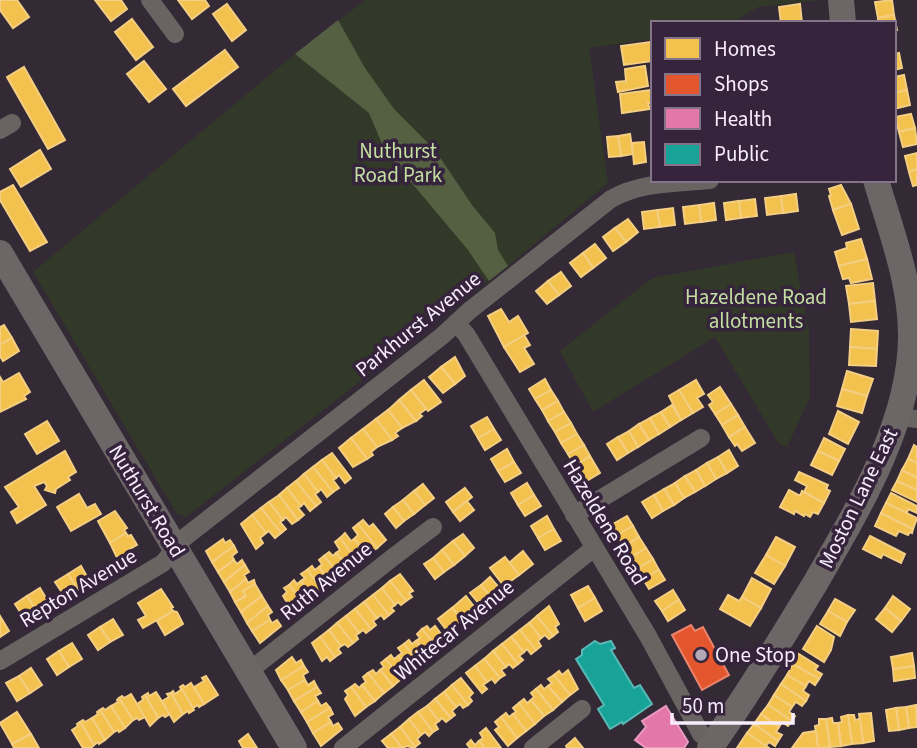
<svg xmlns="http://www.w3.org/2000/svg" width="917" height="748" font-family="'Source Sans 3',sans-serif">
<rect width="100%" height="100%" fill="#332a36"/>
<g fill="#323928">
<polygon points="365,0 819,0 758,7 731,23 653,23 653,39 589,48 608,183 508,266 186,517 177,514 33,272 295,54"/>
<polygon points="794,252 809,332 810,397 787,447 779,444 715,337 593,412 560,351 648,281 657,277"/>
</g>
<polygon fill="#556043" points="338,20 365,68 394,109 435,150 472,205 495,233 498,250 508,266 489,281 468,250 385,151 369,113 295,54"/>
<g fill="#f2c14e" stroke="#f4ce82" stroke-width="2">
<polygon points="0,0 17,0 29,17 13,28 0,10"/>
<polygon points="95,0 121,0 127,9 111,21"/>
<polygon points="178,0 205,0 209,6 192,19"/>
<polygon points="892,0 894,15 878,18 875,2"/>
<polygon points="227,4 246,30 232,41 213,14"/>
<polygon points="800,4 802,23 781,23 779,7"/>
<polygon points="894,15 897,30 894,31 894,23 878,23 878,18"/>
<polygon points="132,19 153,47 136,60 115,32"/>
<polygon points="650,42 653,48 653,61 624,65 621,46"/>
<polygon points="225,50 238,67 186,106 173,89"/>
<polygon points="899,53 902,68 894,70 894,54"/>
<polygon points="144,61 166,89 149,102 127,74"/>
<polygon points="645,66 648,86 618,92 616,82 626,81 625,69"/>
<polygon points="24,67 65,140 48,149 7,77"/>
<polygon points="904,75 907,90 894,93 894,77"/>
<polygon points="650,90 652,103 648,103 650,109 622,113 620,94"/>
<polygon points="907,90 910,105 894,109 894,93"/>
<polygon points="911,114 915,128 899,132 895,117"/>
<polygon points="915,128 917,144 903,147 899,132"/>
<polygon points="630,134 633,154 621,156 618,136"/>
<polygon points="618,136 621,156 609,157 607,137"/>
<polygon points="644,142 646,162 634,164 632,143"/>
<polygon points="40,150 51,169 21,187 10,169"/>
<polygon points="917,153 917,169 909,172 905,156"/>
<polygon points="917,169 917,185 913,186 909,172"/>
<polygon points="13,185 47,242 30,251 0,200 0,192"/>
<polygon points="841,185 851,204 833,210 829,196 831,195 829,189"/>
<polygon points="796,194 798,211 783,213 781,196"/>
<polygon points="781,196 783,213 767,215 765,198"/>
<polygon points="755,199 757,216 741,218 739,201"/>
<polygon points="739,201 741,218 726,220 724,203"/>
<polygon points="714,203 716,220 701,222 699,205"/>
<polygon points="851,204 859,229 842,235 833,210"/>
<polygon points="699,205 701,222 685,224 683,207"/>
<polygon points="673,208 675,225 660,227 657,210"/>
<polygon points="657,210 660,227 644,229 642,212"/>
<polygon points="628,219 638,232 626,242 615,228"/>
<polygon points="615,228 626,242 613,251 603,237"/>
<polygon points="861,239 867,259 839,266 835,252 847,248 846,243"/>
<polygon points="595,244 606,258 593,268 583,253"/>
<polygon points="583,253 593,268 581,277 570,263"/>
<polygon points="867,259 872,279 851,283 849,278 843,279 839,266"/>
<polygon points="561,272 571,286 559,295 548,281"/>
<polygon points="548,281 559,295 547,304 536,291"/>
<polygon points="873,283 875,301 849,304 846,286"/>
<polygon points="875,301 877,319 851,322 849,304"/>
<polygon points="501,309 509,322 518,316 528,333 504,347 488,316"/>
<polygon points="4,325 12,338 0,345 0,327"/>
<polygon points="851,329 878,331 877,349 850,347"/>
<polygon points="524,335 530,345 524,348 534,364 520,372 504,347"/>
<polygon points="12,338 19,351 3,361 0,356 0,345"/>
<polygon points="850,347 877,349 876,366 849,365"/>
<polygon points="455,357 465,376 455,384 441,367"/>
<polygon points="441,367 455,384 443,393 429,377"/>
<polygon points="847,371 873,379 867,396 842,389"/>
<polygon points="19,373 30,392 24,396 26,399 0,412 0,377 3,382"/>
<polygon points="545,379 551,390 535,399 529,389"/>
<polygon points="424,380 441,402 428,411 411,390"/>
<polygon points="696,380 704,394 697,398 703,407 693,413 679,390"/>
<polygon points="720,387 731,404 715,414 709,405 713,402 708,395"/>
<polygon points="842,389 867,396 862,413 837,406"/>
<polygon points="411,390 426,409 419,414 422,416 416,421 399,400"/>
<polygon points="551,390 558,401 542,410 535,399"/>
<polygon points="679,390 693,413 681,420 669,396"/>
<polygon points="399,400 416,421 402,428 388,410"/>
<polygon points="558,401 564,412 548,421 542,410"/>
<polygon points="731,404 738,415 722,425 715,414"/>
<polygon points="672,405 681,420 670,427 661,412"/>
<polygon points="388,410 402,428 395,433 398,436 392,440 376,419"/>
<polygon points="838,411 859,422 848,444 829,434"/>
<polygon points="564,412 571,423 555,432 548,421"/>
<polygon points="661,412 670,427 659,434 650,418"/>
<polygon points="738,415 745,427 729,437 722,425"/>
<polygon points="487,417 494,429 478,438 471,426"/>
<polygon points="650,418 659,434 649,440 639,424"/>
<polygon points="376,419 392,440 377,447 363,429"/>
<polygon points="47,421 59,441 37,454 25,434"/>
<polygon points="571,423 577,434 561,443 555,432"/>
<polygon points="639,424 649,440 638,447 629,431"/>
<polygon points="745,427 755,443 742,451 737,444 735,446 729,437"/>
<polygon points="363,429 377,447 371,452 373,455 367,459 351,438"/>
<polygon points="494,429 501,440 485,450 478,438"/>
<polygon points="629,431 638,447 628,453 618,437"/>
<polygon points="577,434 584,445 568,454 561,443"/>
<polygon points="618,437 628,453 617,460 607,444"/>
<polygon points="351,438 367,459 353,467 339,448"/>
<polygon points="824,438 845,449 839,461 818,451"/>
<polygon points="584,445 590,456 575,466 568,454"/>
<polygon points="914,445 917,447 917,463 908,459"/>
<polygon points="507,449 514,462 498,471 491,459"/>
<polygon points="729,450 738,466 727,473 718,457"/>
<polygon points="65,451 76,472 68,477 70,480 56,489 55,493 45,490 47,486 44,482 34,486 46,505 17,523 11,512 19,507 5,487"/>
<polygon points="818,451 839,461 832,475 811,465"/>
<polygon points="332,453 351,478 345,483 339,475 336,478 322,460"/>
<polygon points="590,456 600,473 585,482 575,466"/>
<polygon points="718,457 727,473 716,479 707,463"/>
<polygon points="908,459 917,463 917,478 902,470"/>
<polygon points="322,460 336,478 333,480 339,488 333,492 313,467"/>
<polygon points="514,462 521,473 505,482 498,471"/>
<polygon points="707,463 716,479 705,486 696,470"/>
<polygon points="313,467 333,492 327,497 321,489 318,492 304,474"/>
<polygon points="696,470 705,486 695,492 685,476"/>
<polygon points="902,470 917,478 917,490 897,481"/>
<polygon points="799,472 828,485 826,489 830,491 824,503 804,492 807,486 795,480"/>
<polygon points="304,474 318,492 315,494 321,502 316,506 296,481"/>
<polygon points="685,476 695,492 684,498 675,483"/>
<polygon points="296,481 316,506 310,511 304,503 301,506 287,488"/>
<polygon points="897,481 917,490 917,502 892,490"/>
<polygon points="527,483 534,495 518,505 511,493"/>
<polygon points="675,483 684,498 674,505 664,489"/>
<polygon points="423,484 434,498 425,505 414,491"/>
<polygon points="287,488 301,506 298,508 304,515 298,520 279,495"/>
<polygon points="465,488 472,497 453,512 446,502"/>
<polygon points="664,489 674,505 663,511 654,495"/>
<polygon points="789,490 800,496 802,491 824,503 818,514 813,512 810,517 805,514 804,516 795,511 794,514 780,507"/>
<polygon points="414,491 425,505 414,514 403,500"/>
<polygon points="891,493 917,506 917,513 908,509 907,513 886,503"/>
<polygon points="79,494 87,508 95,504 101,514 71,531 57,507"/>
<polygon points="279,495 298,520 292,524 286,517 283,520 269,502"/>
<polygon points="534,495 541,506 525,516 518,505"/>
<polygon points="654,495 663,511 652,518 642,502"/>
<polygon points="403,500 414,514 404,521 393,507"/>
<polygon points="467,501 474,510 460,521 453,512"/>
<polygon points="269,502 283,520 280,522 286,529 281,533 261,508"/>
<polygon points="886,503 917,518 913,529 881,513"/>
<polygon points="393,507 404,521 396,528 385,514"/>
<polygon points="261,508 281,533 275,538 269,531 266,533 252,515"/>
<polygon points="115,511 127,528 124,530 126,533 110,543 98,521"/>
<polygon points="881,513 913,529 912,533 910,532 908,535 899,531 896,536 875,526"/>
<polygon points="252,515 266,533 260,538 263,543 256,549 241,524"/>
<polygon points="547,516 554,529 538,538 531,526"/>
<polygon points="627,516 633,526 617,535 611,525"/>
<polygon points="363,520 369,527 373,524 386,540 377,548 358,524"/>
<polygon points="358,524 377,548 367,555 354,539 358,535 353,528"/>
<polygon points="633,526 639,537 624,547 617,535"/>
<polygon points="554,529 561,541 545,550 538,538"/>
<polygon points="126,533 128,536 131,535 137,545 128,550 132,556 120,564 110,543"/>
<polygon points="345,533 351,541 354,539 367,555 358,562 340,538"/>
<polygon points="463,534 474,548 465,556 453,541"/>
<polygon points="870,536 905,554 901,563 883,554 881,558 863,549"/>
<polygon points="639,537 646,548 630,558 624,547"/>
<polygon points="776,537 795,547 785,566 766,555"/>
<polygon points="340,538 358,562 349,569 336,553 340,550 335,542"/>
<polygon points="223,539 225,543 230,540 234,546 212,562 206,551"/>
<polygon points="453,541 465,556 454,565 442,550"/>
<polygon points="234,546 237,552 232,556 234,560 218,572 212,562"/>
<polygon points="646,548 653,559 637,569 630,558"/>
<polygon points="442,550 454,565 444,572 433,558"/>
<polygon points="523,551 533,564 519,575 509,563"/>
<polygon points="329,552 333,556 336,553 349,569 340,576 324,556"/>
<polygon points="766,555 785,566 774,584 755,573"/>
<polygon points="324,556 340,576 332,583 319,567 322,564 319,560"/>
<polygon points="505,557 519,575 504,586 490,568"/>
<polygon points="433,558 444,572 435,579 424,564"/>
<polygon points="653,559 659,570 643,579 637,569"/>
<polygon points="234,560 237,564 242,560 245,565 224,582 218,572"/>
<polygon points="245,565 249,572 244,575 246,579 230,592 224,582"/>
<polygon points="81,566 90,582 78,590 68,574"/>
<polygon points="312,566 315,570 319,567 332,583 323,590 307,570"/>
<polygon points="307,570 323,590 314,598 301,581 305,578 301,574"/>
<polygon points="659,570 665,580 649,589 643,579"/>
<polygon points="68,574 78,590 65,597 55,582"/>
<polygon points="400,574 413,591 409,593 412,597 406,601 390,581"/>
<polygon points="490,577 500,589 491,597 481,585"/>
<polygon points="752,578 771,589 761,608 742,597"/>
<polygon points="246,579 248,583 254,580 255,584 243,591 246,596 235,602 230,592"/>
<polygon points="294,580 297,584 301,581 314,598 305,605 289,585"/>
<polygon points="390,581 406,601 401,605 398,602 395,605 382,588"/>
<polygon points="255,584 262,596 241,612 235,602 246,596 243,591"/>
<polygon points="289,585 305,605 294,614 283,596 287,592 284,588"/>
<polygon points="481,585 491,597 480,605 470,593"/>
<polygon points="588,586 595,598 578,608 571,595"/>
<polygon points="40,588 51,606 38,613 27,596"/>
<polygon points="382,588 395,605 391,608 394,611 389,615 373,595"/>
<polygon points="161,589 173,607 171,608 173,611 143,628 138,620 146,616 138,603"/>
<polygon points="673,590 679,600 662,611 655,601"/>
<polygon points="373,595 389,615 384,619 381,615 377,618 364,602"/>
<polygon points="728,595 739,601 742,597 761,608 750,626 720,609"/>
<polygon points="27,596 38,613 26,621 15,604"/>
<polygon points="262,596 268,606 247,623 241,612"/>
<polygon points="466,596 476,609 462,620 452,608"/>
<polygon points="893,596 910,609 901,621 885,608"/>
<polygon points="595,598 602,611 585,621 578,608"/>
<polygon points="835,599 855,610 847,622 828,611"/>
<polygon points="679,600 685,610 668,621 662,611"/>
<polygon points="364,602 377,618 373,621 376,625 371,629 355,609"/>
<polygon points="268,606 272,612 268,615 270,620 252,631 247,623"/>
<polygon points="549,606 559,624 555,627 558,632 553,636 537,616"/>
<polygon points="452,608 462,620 448,632 438,619"/>
<polygon points="885,608 901,621 892,632 876,619"/>
<polygon points="355,609 371,629 366,633 363,630 359,633 346,616"/>
<polygon points="173,611 177,612 183,624 165,635 157,621"/>
<polygon points="828,611 847,622 840,636 820,624"/>
<polygon points="0,616 9,631 0,637"/>
<polygon points="346,616 359,633 356,635 358,639 353,643 337,623"/>
<polygon points="537,616 553,636 549,639 545,635 541,638 529,623"/>
<polygon points="113,619 123,635 110,642 100,627"/>
<polygon points="270,620 272,623 277,620 281,626 260,643 252,631"/>
<polygon points="337,623 353,643 348,647 345,644 341,646 329,630"/>
<polygon points="529,623 541,638 538,641 541,646 536,650 520,630"/>
<polygon points="427,626 430,630 435,626 447,642 438,649 422,629"/>
<polygon points="817,626 834,637 831,650 824,662 803,649"/>
<polygon points="100,627 110,642 98,650 88,635"/>
<polygon points="422,629 438,649 429,657 416,641 420,638 417,634"/>
<polygon points="329,630 341,646 338,649 341,653 335,657 320,637"/>
<polygon points="520,630 536,650 531,654 527,649 524,652 511,637"/>
<polygon points="320,637 335,657 330,661 327,657 322,661 312,643"/>
<polygon points="511,637 524,652 519,656 523,660 518,664 502,644"/>
<polygon points="409,640 412,644 416,641 429,657 420,664 404,644"/>
<polygon points="72,643 82,659 69,667 59,651"/>
<polygon points="404,644 420,664 411,671 398,656 402,653 398,648"/>
<polygon points="502,644 518,664 513,668 509,664 506,667 493,651"/>
<polygon points="59,651 69,667 57,675 47,659"/>
<polygon points="493,651 506,667 501,670 505,675 500,678 484,659"/>
<polygon points="912,653 914,666 893,669 891,657"/>
<polygon points="799,654 818,666 815,670 822,674 819,679 793,664"/>
<polygon points="391,655 394,659 398,656 411,671 401,679 386,659"/>
<polygon points="292,657 296,663 301,660 304,666 281,680 276,670"/>
<polygon points="386,659 401,679 393,686 380,670 384,667 381,663"/>
<polygon points="484,659 500,678 495,683 492,679 487,682 475,666"/>
<polygon points="793,664 819,679 815,685 809,681 806,686 787,675"/>
<polygon points="304,666 308,672 303,675 305,680 288,690 281,680"/>
<polygon points="475,666 487,682 483,685 487,689 482,693 466,673"/>
<polygon points="914,666 915,678 894,681 893,669"/>
<polygon points="31,668 42,685 30,693 19,676"/>
<polygon points="373,670 376,674 380,670 393,686 384,693 368,673"/>
<polygon points="568,670 578,689 570,695 554,675 559,671 562,675"/>
<polygon points="368,673 384,693 375,701 362,685 366,682 363,677"/>
<polygon points="554,675 570,695 562,702 548,686 552,683 548,679"/>
<polygon points="787,675 806,686 803,691 809,695 806,701 781,684"/>
<polygon points="19,676 30,693 17,701 6,683"/>
<polygon points="206,676 218,695 204,704 194,687 204,681 202,678"/>
<polygon points="461,678 473,693 469,697 472,701 468,705 452,685"/>
<polygon points="305,680 308,685 314,681 317,687 294,701 288,690"/>
<polygon points="191,683 204,704 199,707 198,705 193,708 180,687 183,685 185,687"/>
<polygon points="355,684 359,688 362,685 375,701 366,707 351,687"/>
<polygon points="781,684 806,701 802,706 796,702 792,707 774,695"/>
<polygon points="452,685 468,705 463,708 460,704 456,707 444,692"/>
<polygon points="541,685 544,689 548,686 562,702 553,710 536,689"/>
<polygon points="317,687 321,693 315,696 318,701 301,712 294,701"/>
<polygon points="351,687 366,707 355,716 345,699 348,695 345,691"/>
<polygon points="182,689 194,710 189,713 188,711 183,714 171,693 173,691 175,694"/>
<polygon points="536,689 553,710 544,716 531,700 534,697 531,693"/>
<polygon points="156,692 170,714 165,717 163,715 158,718 145,695 148,693 149,696"/>
<polygon points="444,692 456,707 452,711 455,715 451,718 435,699"/>
<polygon points="171,693 183,714 174,722 162,701 169,697 167,694"/>
<polygon points="131,694 145,717 139,720 138,718 133,720 119,698 122,696 124,698"/>
<polygon points="145,695 158,718 150,726 137,704 143,700 142,697"/>
<polygon points="774,695 792,707 789,712 795,716 792,721 768,705"/>
<polygon points="119,698 133,720 125,728 111,706 118,702 117,700"/>
<polygon points="435,699 451,718 446,722 442,718 439,721 427,706"/>
<polygon points="524,699 527,703 531,700 544,716 535,724 519,703"/>
<polygon points="318,701 321,706 326,703 330,708 307,722 301,712"/>
<polygon points="519,703 535,724 526,731 513,714 516,712 513,708"/>
<polygon points="768,705 792,721 788,726 782,722 779,727 761,714"/>
<polygon points="916,705 917,727 909,728 906,707"/>
<polygon points="111,706 125,728 119,732 118,730 114,732 100,710 103,708 105,710"/>
<polygon points="427,706 439,721 435,724 438,729 433,732 418,712"/>
<polygon points="906,707 909,728 899,730 896,708"/>
<polygon points="330,708 333,714 328,717 331,722 313,733 307,722"/>
<polygon points="896,708 899,730 889,731 886,710"/>
<polygon points="100,710 114,732 105,740 92,718 98,714 97,712"/>
<polygon points="17,712 31,734 12,744 0,723"/>
<polygon points="418,712 433,732 429,736 425,732 421,735 409,719"/>
<polygon points="506,713 509,717 513,714 526,731 517,738 501,717"/>
<polygon points="871,713 874,741 863,743 859,714"/>
<polygon points="761,714 779,727 776,732 782,735 778,741 754,724"/>
<polygon points="848,715 854,715 855,720 860,719 863,743 852,744"/>
<polygon points="848,715 852,744 841,746 838,723 842,722 841,717"/>
<polygon points="501,717 517,738 508,746 495,730 499,727 495,722"/>
<polygon points="92,718 105,740 99,744 98,742 94,745 80,722 83,720 85,722"/>
<polygon points="832,718 833,723 838,723 841,746 830,747 826,719"/>
<polygon points="409,719 421,735 417,739 420,743 415,747 400,727"/>
<polygon points="819,719 826,719 830,747 818,748 815,726 819,725"/>
<polygon points="80,722 94,745 91,748 83,748 72,730 78,726 77,724"/>
<polygon points="331,722 333,726 338,723 342,729 321,746 313,733"/>
<polygon points="754,724 778,741 775,746 769,742 766,746 747,733"/>
<polygon points="400,727 415,747 414,748 407,746 402,748 391,734"/>
<polygon points="486,728 501,748 485,748 479,741 483,738 480,733"/>
<polygon points="816,731 818,748 792,748 803,733"/>
<polygon points="747,733 766,746 769,748 737,748"/>
<polygon points="31,734 39,748 14,748 12,744"/>
<polygon points="248,734 257,748 243,748 239,741"/>
<polygon points="391,734 402,748 388,748 382,741"/>
<polygon points="575,738 583,748 567,748 566,746"/>
<polygon points="471,740 475,745 479,741 485,748 470,748 467,744"/>
</g>
<polygon fill="#e4572e" stroke="#ea846c" stroke-width="2" points="691,625 695,631 703,627 729,675 702,690 672,635"/>
<polygon fill="#e377a8" stroke="#e99ac2" stroke-width="2" points="666,706 688,742 684,748 646,748 635,740 646,727 642,721"/>
<polygon fill="#17a398" stroke="#5ab9b6" stroke-width="2" points="595,641 600,644 611,641 615,648 611,650 634,688 640,685 652,704 623,724 622,722 610,729 598,709 604,705 576,659 582,655 582,650"/>
<g fill="none" stroke-linecap="round" stroke-linejoin="round">
<g stroke="#696462" stroke-width="18">
<polyline points="150,0 175,34"/>
<polyline points="0,130 12,123"/>
<polyline points="456,323 466,334 648,636 701,734 713,744"/>
<polyline points="898,417 917,419"/>
<polyline points="574,515 701,438"/>
<path d="M0,661L163,563L184,538L442,336L469,311L611,199C641,182 677,183 710,180"/>
<polyline points="247,670 258,664 392,558 433,527"/>
<polyline points="343,748 594,548"/>
<polyline points="533,748 582,709"/>
</g>
<g stroke="#6d6666" stroke-width="26">
<polyline points="841,0 843,23"/>
<polyline points="0,253 294,748"/>
<path d="M710,748C748,694 782,638 816,582C858,509 911,422 911,336C911,281 891,232 876,180"/>
</g>
</g>
<circle fill="#b2a9b7" stroke="#35243c" stroke-width="2.5" cx="701" cy="655" r="7"/>
<g text-anchor="middle" stroke-width="7" stroke-linejoin="round" paint-order="stroke">
<g font-size="21" fill="#c4dfa1" stroke="#35243c">
<text x="398" y="158">Nuthurst<tspan x="398" dy="24">Road Park</tspan></text>
<text x="756" y="304">Hazeldene Road<tspan x="756" dy="24">allotments</tspan></text>
</g>
<g font-size="21" fill="#f7edfd" stroke="#35243c">
<text transform="translate(418 324) rotate(-39)" y="7">Parkhurst Avenue</text>
<text transform="translate(858 498) rotate(-64)" y="7">Moston Lane East</text>
<text transform="translate(147 501) rotate(59)" y="7">Nuthurst Road</text>
<text transform="translate(605 522) rotate(59)" y="7">Hazeldene Road</text>
<text transform="translate(326 581) rotate(-39)" y="7">Ruth Avenue</text>
<text transform="translate(78 588) rotate(-31)" y="7">Repton Avenue</text>
<text transform="translate(454 630) rotate(-39)" y="7">Whitecar Avenue</text>
</g>
<g font-size="21" fill="#f7edfd" stroke="#35243c" text-anchor="start">
<text x="715" y="662">One Stop</text>
</g>
</g>
<rect x="651" y="21" width="245" height="161" fill="#35243c" stroke="#837489" stroke-width="2"/>
<rect x="665" y="38" width="35" height="21" fill="#f2c14e" stroke="#837489" stroke-width="2"/>
<text x="714" y="56" font-size="21" fill="#f7edfd">Homes</text>
<rect x="665" y="74" width="35" height="21" fill="#e4572e" stroke="#837489" stroke-width="2"/>
<text x="714" y="91" font-size="21" fill="#f7edfd">Shops</text>
<rect x="665" y="108" width="35" height="21" fill="#e377a8" stroke="#837489" stroke-width="2"/>
<text x="714" y="126" font-size="21" fill="#f7edfd">Health</text>
<rect x="665" y="144" width="35" height="21" fill="#17a398" stroke="#837489" stroke-width="2"/>
<text x="714" y="161" font-size="21" fill="#f7edfd">Public</text>
<path d="M672 713v10h121v-10" fill="none" stroke="#f7edfd" stroke-width="3.5"/>
<text x="682" y="713" font-size="21" fill="#f7edfd" stroke="#35243c" stroke-width="5" paint-order="stroke">50 m</text>
</svg>
